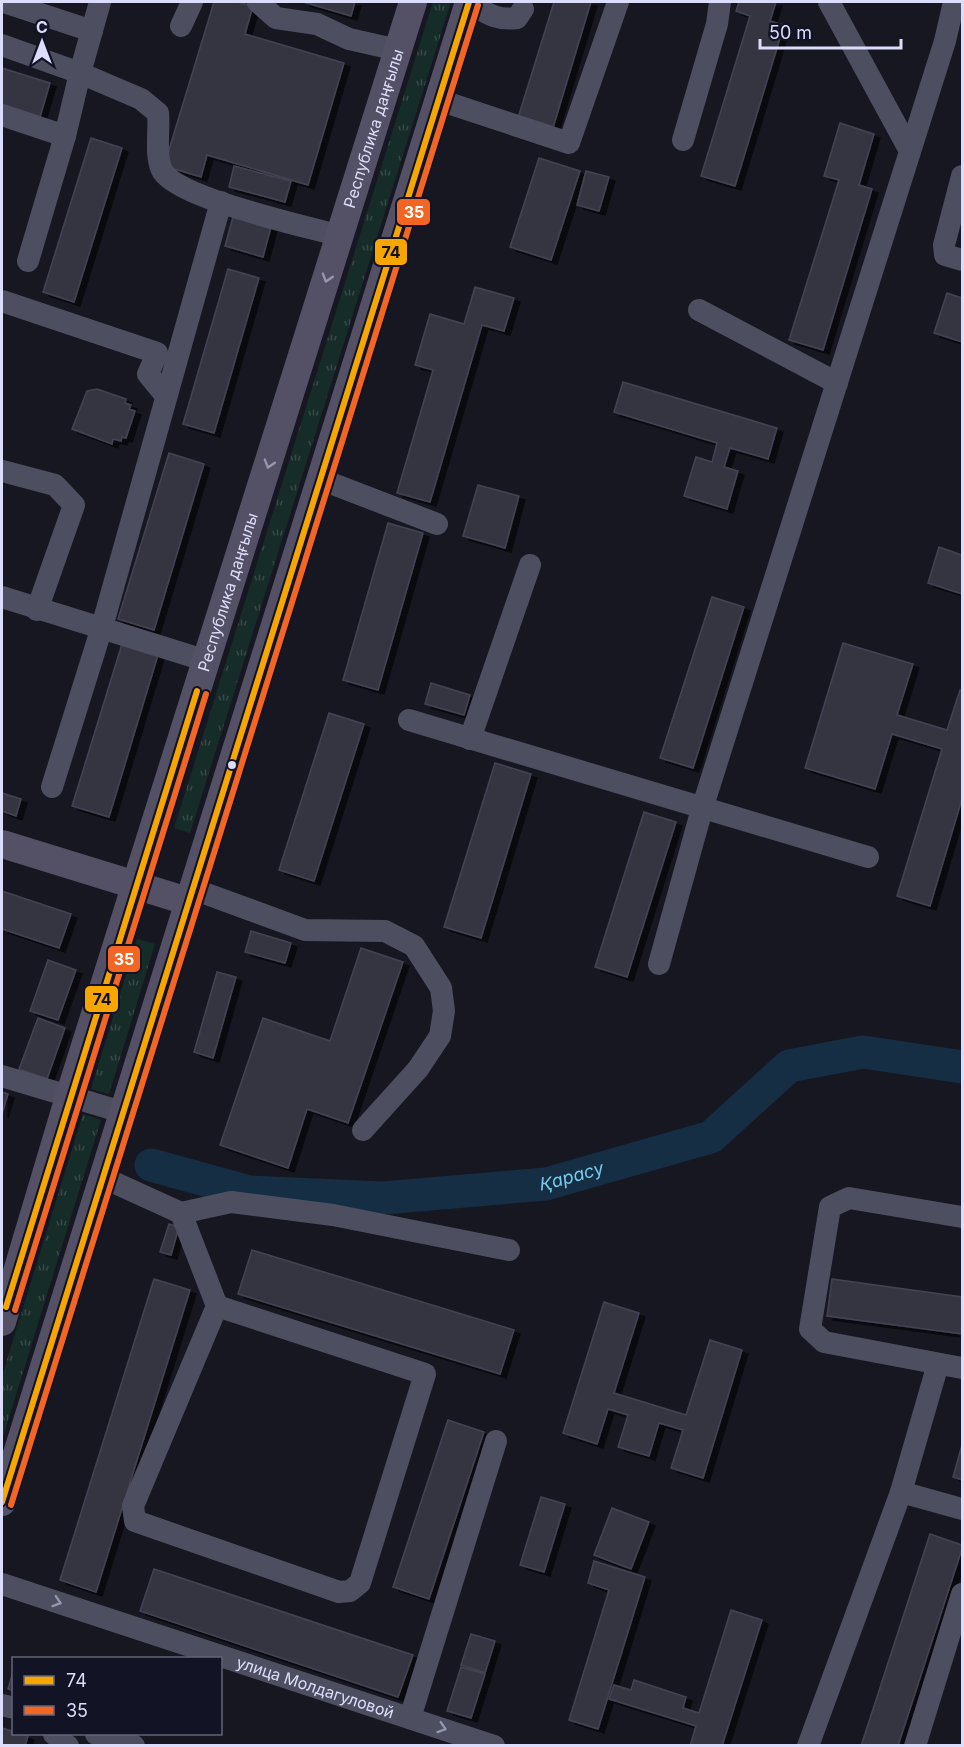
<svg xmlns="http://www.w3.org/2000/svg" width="964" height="1747" font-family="Inter,sans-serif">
<defs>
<pattern id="grass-tufts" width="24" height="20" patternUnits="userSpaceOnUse" patternTransform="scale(1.5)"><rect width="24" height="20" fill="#162c29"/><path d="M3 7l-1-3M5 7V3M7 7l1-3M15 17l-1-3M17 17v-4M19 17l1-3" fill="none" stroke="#374a49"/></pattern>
<filter id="shadow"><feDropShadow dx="6" dy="4" stdDeviation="0" flood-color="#0009"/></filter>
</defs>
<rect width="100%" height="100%" fill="#171722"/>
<g fill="url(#grass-tufts)">
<polygon points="433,2 451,2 190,833 174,828"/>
<polygon points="137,939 155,944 109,1094 91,1089"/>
<polygon points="83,1114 101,1120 2,1440 2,1376"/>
</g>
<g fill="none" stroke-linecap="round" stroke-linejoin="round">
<path stroke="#152e44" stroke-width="33" id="s1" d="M151,1165L249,1192L383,1198L546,1184L711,1137L789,1066L863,1052L962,1067"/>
</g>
<g fill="#363643" stroke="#434354" stroke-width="1.5" filter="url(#shadow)">
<polygon points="214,2 238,2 253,6 245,34 344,63 308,185 207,155 201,177 164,166"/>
<polygon points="303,2 355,2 351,16"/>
<polygon points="554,2 591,2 552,131 517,121"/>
<polygon points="739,2 776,2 770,21 784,25 735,186 701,176 750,16 736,11"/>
<polygon points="2,68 50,83 40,117 2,105"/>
<polygon points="840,123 874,134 859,185 872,189 823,350 789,340 839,180 824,176"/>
<polygon points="91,138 122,148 74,302 43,292"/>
<polygon points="539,158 580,171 551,260 510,247"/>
<polygon points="234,166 291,181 285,202 229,187"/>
<polygon points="586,171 609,177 599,211 577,205"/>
<polygon points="233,217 271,227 263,257 225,246"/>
<polygon points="228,269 259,278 214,433 183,424"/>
<polygon points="475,287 514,298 504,331 482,325 430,502 397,493 433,370 415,365 430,314 464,324"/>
<polygon points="947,293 962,298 962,342 934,333"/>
<polygon points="623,382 777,428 768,459 730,448 724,467 738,471 727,509 684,496 696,457 712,462 717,443 614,412"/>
<polygon points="97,389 126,399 125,403 131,405 129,409 135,411 126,438 122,437 121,441 113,439 112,444 72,429 87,391"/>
<polygon points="169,453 204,464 154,630 118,619"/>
<polygon points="478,485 519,496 505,548 463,536"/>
<polygon points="388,523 423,533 378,690 343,680"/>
<polygon points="939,547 962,555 962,594 928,583"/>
<polygon points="712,597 744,607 693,768 660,758"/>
<polygon points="843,643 913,664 897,715 947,730 960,690 962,690 962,799 930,906 897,896 942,749 892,734 875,789 805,768"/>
<polygon points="122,644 158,655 109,817 72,806"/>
<polygon points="431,683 470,695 464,715 425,704"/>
<polygon points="329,713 364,724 314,881 279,870"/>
<polygon points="495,763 531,774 481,938 444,927"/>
<polygon points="2,793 21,799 16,816 2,811"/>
<polygon points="644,812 676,822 627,977 595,967"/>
<polygon points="2,891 71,914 59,948 2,929"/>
<polygon points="251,931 291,943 285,963 245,952"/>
<polygon points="361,948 403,962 348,1123 307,1109 288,1168 220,1145 263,1018 330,1041"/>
<polygon points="48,960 76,970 58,1020 30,1011"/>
<polygon points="217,972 236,977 213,1058 194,1052"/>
<polygon points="38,1018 65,1028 47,1079 19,1069"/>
<polygon points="2,1092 8,1094 2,1114"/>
<polygon points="169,1224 179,1227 171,1255 160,1252"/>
<polygon points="252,1250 514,1330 500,1374 238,1294"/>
<polygon points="154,1279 190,1290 96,1592 60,1580"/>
<polygon points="832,1279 962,1297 962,1334 827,1316"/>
<polygon points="604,1302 639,1313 614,1393 686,1415 710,1340 742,1350 703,1478 671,1468 683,1430 659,1423 649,1456 618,1447 628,1415 608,1409 597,1444 563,1433"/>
<polygon points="448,1420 484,1432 429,1599 393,1587"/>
<polygon points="962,1445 962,1480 953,1477"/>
<polygon points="541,1497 565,1504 544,1572 520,1565"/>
<polygon points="612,1508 649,1522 631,1569 594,1555"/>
<polygon points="930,1534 962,1545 962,1549 898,1746 861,1746"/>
<polygon points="594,1561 645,1577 598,1729 569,1720 609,1590 588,1583"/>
<polygon points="154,1569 413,1655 398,1697 140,1611"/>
<polygon points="731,1610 762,1620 722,1746 690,1746 696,1726 609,1699 614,1685 631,1690 634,1680 686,1697 683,1708 699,1713"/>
<polygon points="471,1634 495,1641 485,1673 461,1665"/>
<polygon points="461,1667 485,1674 471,1718 447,1711"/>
<polygon points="14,1669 14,1691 8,1689"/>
<polygon points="2,1728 28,1736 25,1746 2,1746"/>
</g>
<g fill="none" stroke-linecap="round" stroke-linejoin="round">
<g stroke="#4d4f61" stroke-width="22">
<polyline points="4,2 92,31"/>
<polyline points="258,2 276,18 317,24 349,39 398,50"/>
<polyline points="829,2 910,151"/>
<path d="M469,3C486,13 497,21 517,18L523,9"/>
<polyline points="181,26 192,2"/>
<polyline points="2,45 80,73 100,2"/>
<polyline points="439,100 569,143 618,2"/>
<path d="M2,115L65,136L80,73L141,99L158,113C160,130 154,157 163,172C181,199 305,226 340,236"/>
<polyline points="683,140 717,24 720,2"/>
<polyline points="962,176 944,245 945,255 962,260"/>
<polyline points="28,261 65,136"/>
<polyline points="2,301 157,353 148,374 166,396"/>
<polyline points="699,310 837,383"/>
<polyline points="2,471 55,485 74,505 37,610"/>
<polyline points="320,479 437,524"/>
<polyline points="2,597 207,661"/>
<polyline points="409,720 868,857"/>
<polyline points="470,739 530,565"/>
<polyline points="52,787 102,627 221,202"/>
<polyline points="193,889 305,930 385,931 414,946 441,988 444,1011 440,1036 418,1069 363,1130"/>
<polyline points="659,964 702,809 945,41 954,2"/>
<polyline points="2,1076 122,1112"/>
<polyline points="102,1177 181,1213 217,1306 425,1374 360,1583 350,1591 339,1592 135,1521 133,1506 217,1306"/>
<polyline points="181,1213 231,1202 333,1215 509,1250"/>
<polyline points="962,1217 849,1198 830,1207 810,1329 824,1342 962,1368"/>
<polyline points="901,1492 938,1364"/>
<path id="s2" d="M2,1584L494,1746"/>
<polyline points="2,1705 14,1708"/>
<polyline points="410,1718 496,1441"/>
<polyline points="54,1734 68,1746"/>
<polyline points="96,1734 134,1746"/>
<polyline points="808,1746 901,1492 962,1509"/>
<polyline points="915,1746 962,1594"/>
</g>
<g stroke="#545066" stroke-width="28">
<polyline points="2,844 187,901"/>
<path id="s3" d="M2,1322L69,1097L413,2"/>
<polyline points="2,1502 469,2"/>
</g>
<g stroke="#131326" stroke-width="10">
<g id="bus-1">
<polyline points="6,1307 197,691"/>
<polyline points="2,1502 469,2"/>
</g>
</g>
<g stroke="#131326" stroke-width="10">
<g id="bus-2">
<polyline points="15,1310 206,694"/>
<polyline points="11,1505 478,5"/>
</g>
</g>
<use href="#bus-1" stroke="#f7a600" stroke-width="6"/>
<use href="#bus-2" stroke="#f26522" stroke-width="6"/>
</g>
<defs><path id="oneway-chevron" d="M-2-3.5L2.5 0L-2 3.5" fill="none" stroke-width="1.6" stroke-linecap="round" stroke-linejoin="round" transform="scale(1.5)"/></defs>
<g stroke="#9896b0">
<use href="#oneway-chevron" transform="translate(327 278) rotate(107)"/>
<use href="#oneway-chevron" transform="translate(269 464) rotate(107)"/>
</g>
<g stroke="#9496ae">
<use href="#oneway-chevron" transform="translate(57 1602) rotate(18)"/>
<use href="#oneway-chevron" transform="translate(442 1728) rotate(18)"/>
</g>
<circle fill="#dcddfb" stroke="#131326" stroke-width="2" cx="232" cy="765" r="5"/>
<g text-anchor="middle" stroke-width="5" stroke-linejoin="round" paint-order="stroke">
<g font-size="16" fill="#dcddfb" stroke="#131326">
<text dy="6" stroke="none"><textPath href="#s3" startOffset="1250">Республика даңғылы</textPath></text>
<text dy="6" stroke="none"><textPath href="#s3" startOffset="764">Республика даңғылы</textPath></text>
<text dy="6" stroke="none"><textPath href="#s2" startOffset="330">улица Молдагуловой</textPath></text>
</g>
<g font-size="18" font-style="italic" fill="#76cbee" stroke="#131326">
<text dy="6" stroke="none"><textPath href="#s1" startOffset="426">Қарасу</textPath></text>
</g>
</g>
<g stroke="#131326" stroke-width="2">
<rect x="396" y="198" width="35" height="28" rx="6" fill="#f26522"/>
<rect x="374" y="238" width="34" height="28" rx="6" fill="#f7a600"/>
<rect x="107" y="945" width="34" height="28" rx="6" fill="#f26522"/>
<rect x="84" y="985" width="35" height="28" rx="6" fill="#f7a600"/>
</g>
<g font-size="16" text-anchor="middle" font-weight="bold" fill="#fff">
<text x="414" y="218">35</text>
<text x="124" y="965">35</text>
</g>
<g font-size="16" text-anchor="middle" font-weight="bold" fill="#111">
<text x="391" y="258">74</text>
<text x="102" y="1005">74</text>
</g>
<rect width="964" height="1747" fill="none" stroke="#dcddfb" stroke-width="6"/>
<rect x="12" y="1657" width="210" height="78" fill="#131326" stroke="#63647b" stroke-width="1.5"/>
<rect x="24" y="1676" width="30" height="9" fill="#f7a600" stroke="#63647b" stroke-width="1.5"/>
<text x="66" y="1687" font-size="18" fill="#dcddfb">74</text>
<rect x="24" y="1706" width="30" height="9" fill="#f26522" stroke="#63647b" stroke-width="1.5"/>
<text x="66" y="1717" font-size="18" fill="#dcddfb">35</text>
<g transform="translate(42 42)" stroke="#131326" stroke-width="4.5" paint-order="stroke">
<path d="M0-4.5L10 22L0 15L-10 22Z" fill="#dcddfb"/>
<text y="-9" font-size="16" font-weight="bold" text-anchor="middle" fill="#dcddfb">С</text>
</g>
<path d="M760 39v9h141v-9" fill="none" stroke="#dcddfb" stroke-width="3"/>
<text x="769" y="39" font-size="18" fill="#dcddfb" stroke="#131326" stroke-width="4.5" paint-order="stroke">50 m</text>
</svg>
